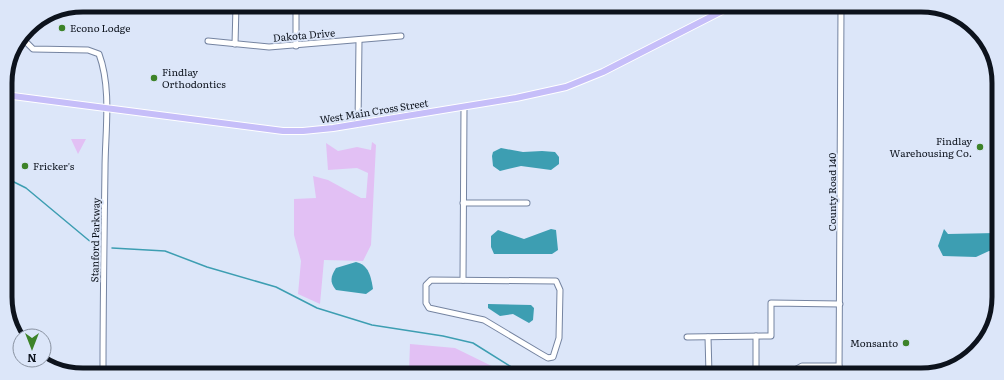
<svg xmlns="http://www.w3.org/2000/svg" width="1004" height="380" font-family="Literata,serif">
<rect width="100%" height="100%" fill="#dce6f9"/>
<g fill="#e2c0f4">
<polygon points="71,139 86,139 78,154"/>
<polygon points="372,142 376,145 371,245 363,261 324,260 320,304 298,294 301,261 294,235 294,199 316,198 313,176 328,180 361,198 366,198 368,173 357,168 328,170 326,143 338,151 357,147 371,150"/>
<polygon points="410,344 455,348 506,373 409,372"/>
</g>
<g fill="#3d9eb2">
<polygon points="501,148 523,152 542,151 555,152 559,157 559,164 551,170 521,166 500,171 493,166 492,156 493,152"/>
<polygon points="551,229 556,230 558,250 552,254 494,254 491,247 491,236 498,230 524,239"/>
<polygon points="944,229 948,234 996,233 996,251 989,251 976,257 943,256 938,246"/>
<path d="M356,262C369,265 371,277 373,289L366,294L336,290C329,282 331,276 336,268Z"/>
<polygon points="488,304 531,305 534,308 533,320 529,323 513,314 500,316 488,308"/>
</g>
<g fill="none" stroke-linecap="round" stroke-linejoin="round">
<g stroke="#3d9eb2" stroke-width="1.5">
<polyline points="6,178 26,188 98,248"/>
<polyline points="112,248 165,251 207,267 276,287 317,308 372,325 443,336 473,343 521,373"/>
</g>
<g stroke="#7584a1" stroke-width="7">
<g id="minor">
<polyline points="296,6 296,46"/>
<path d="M24,34L26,42L33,49L88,50L99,54C112,89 105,133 105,169C104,237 103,304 103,371"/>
<polyline points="208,41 269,47 401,36"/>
<polyline points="235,44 236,6"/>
<polyline points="358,124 359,40"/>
<polyline points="463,203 527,203"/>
<polygon points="431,280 556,281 560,290 559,338 553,357 548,358 541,354 484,320 429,308 426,303 426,285"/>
<polyline points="463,280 464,107"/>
<polyline points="687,337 771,336 771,303 840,304"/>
<polyline points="708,337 709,374"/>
<polyline points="793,371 802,366 839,366"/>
<polyline points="756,374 756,336"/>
<polyline points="782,374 790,371 839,372"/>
<polyline points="839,374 841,9"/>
</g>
</g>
<g stroke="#fff" stroke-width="8">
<polyline id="major" points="5,95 283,131 303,131 333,128 516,98 566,87 603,72 728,8"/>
</g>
<use href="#minor" stroke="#fff" stroke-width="5"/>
<use href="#major" stroke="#c6bef9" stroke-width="6"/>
</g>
<g fill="#3d8329" stroke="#dce6f9" stroke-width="1.5">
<circle cx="62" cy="28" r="4"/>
<circle cx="154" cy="78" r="4"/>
<circle cx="980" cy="147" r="4"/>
<circle cx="25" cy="166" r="4"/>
<circle cx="906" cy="343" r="4"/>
</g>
<g text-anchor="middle" stroke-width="4" stroke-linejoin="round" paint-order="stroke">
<g font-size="10" fill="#0d131d" stroke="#dce6f9" text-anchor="start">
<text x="70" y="32">Econo Lodge</text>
<text x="162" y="76">Findlay<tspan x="162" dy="12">Orthodontics</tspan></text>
<text x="972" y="145" text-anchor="end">Findlay<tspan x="972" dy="12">Warehousing Co.</tspan></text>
<text x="33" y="170">Fricker's</text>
<text x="898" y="347" text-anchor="end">Monsanto</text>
</g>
<g font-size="10" fill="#0d131d" stroke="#dce6f9">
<text transform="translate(304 35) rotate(-5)" y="4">Dakota Drive</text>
<text transform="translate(374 111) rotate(-9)" y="4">West Main Cross Street</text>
<text transform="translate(832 192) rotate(-90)" y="4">County Road 140</text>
<text transform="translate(95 240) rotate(-89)" y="4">Stanford Parkway</text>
</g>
</g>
<path d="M0 0H1004V380H0ZM83 12H921A71 71 0 0 1 992 83V297A71 71 0 0 1 921 368H83A71 71 0 0 1 12 297V83A71 71 0 0 1 83 12Z" fill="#dce6f9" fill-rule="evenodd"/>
<path fill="none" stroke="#0d131d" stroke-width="5" d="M83 12H921A71 71 0 0 1 992 83V297A71 71 0 0 1 921 368H83A71 71 0 0 1 12 297V83A71 71 0 0 1 83 12Z"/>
<g transform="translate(32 348) rotate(180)"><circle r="19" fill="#dce6f9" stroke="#8992a1"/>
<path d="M0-3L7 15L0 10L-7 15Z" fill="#3d8329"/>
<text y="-6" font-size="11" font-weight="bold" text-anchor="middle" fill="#0d131d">N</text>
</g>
</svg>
